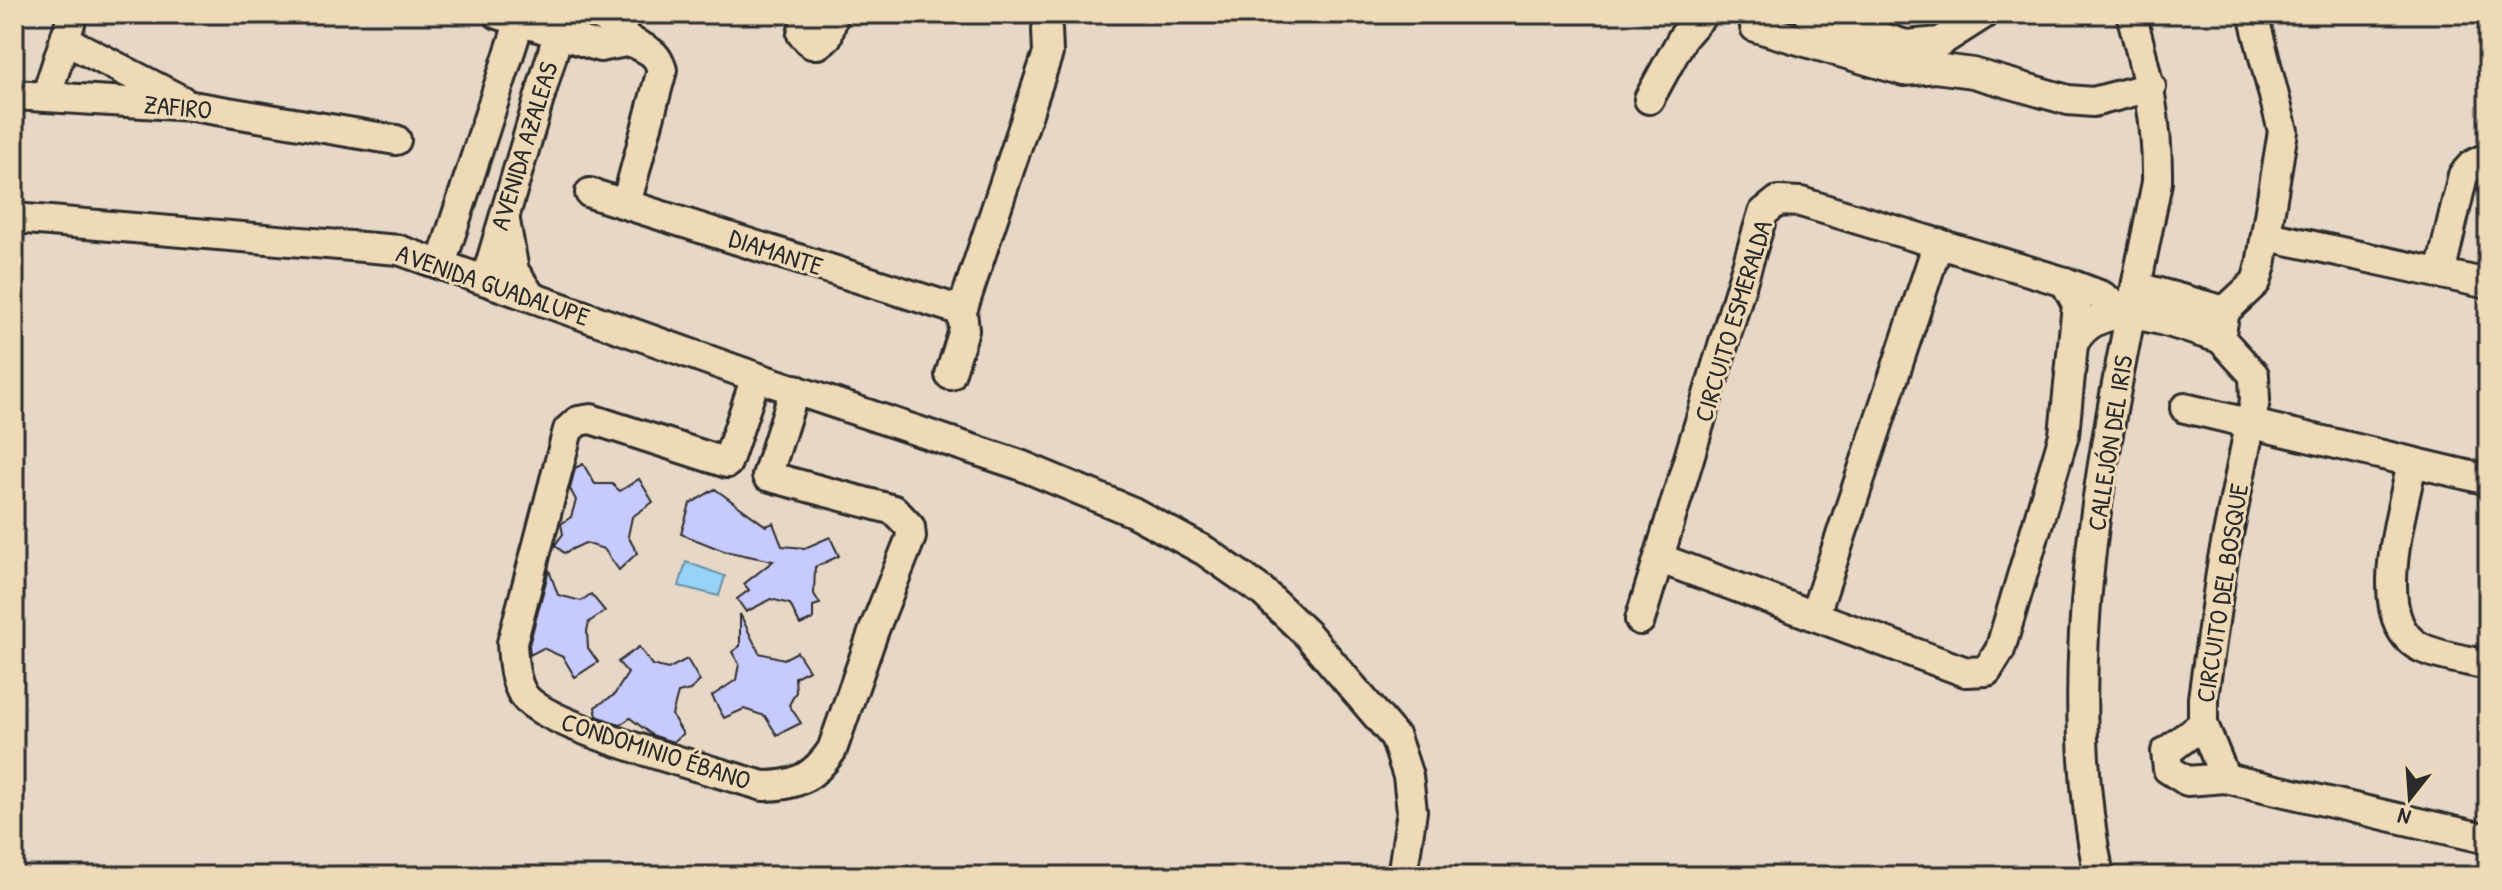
<svg xmlns="http://www.w3.org/2000/svg" width="2502" height="890" font-family="'Patrick Hand',sans-serif">
<rect width="100%" height="100%" fill="#e7d7c6"/>
<filter id="ink" filterUnits="userSpaceOnUse"><feTurbulence type="fractalNoise" baseFrequency=".0125" numOctaves="2"/><feDisplacementMap in="SourceGraphic" scale="16" xChannelSelector="R" yChannelSelector="G"/><feConvolveMatrix kernelMatrix="1 2 1 2 8 2 1 2 1" color-interpolation-filters="sRGB"/></filter>
<g filter="url(#ink)">
<polygon fill="#96d3f7" stroke="#6b90a5" stroke-width="2" points="686,562 725,576 719,596 679,586"/>
<g fill="#c7cafc" stroke="#2b2b2b" stroke-width="2">
<polygon points="583,464 595,484 612,484 620,491 639,479 653,502 632,517 628,536 637,553 619,570 604,549 585,543 564,553 555,545 563,534 561,524 571,517 576,500 570,489 575,468"/>
<polygon points="715,489 766,526 773,523 782,546 805,548 830,537 839,556 815,567 814,594 820,604 813,606 813,619 800,625 790,604 771,599 746,612 737,599 749,590 744,584 773,561 724,551 681,534 690,504"/>
<polygon points="549,570 558,595 581,601 591,594 605,611 589,622 587,631 588,648 598,662 575,677 563,657 543,648 530,655 529,645"/>
<polygon points="740,614 759,653 784,659 797,652 809,670 795,677 796,692 789,705 801,723 777,735 765,716 744,709 724,718 712,696 736,680 739,664 732,652 740,646"/>
<polygon points="639,647 652,665 668,669 687,659 700,681 690,690 678,693 672,715 683,734 673,742 652,735 630,718 620,725 597,716 595,707 614,695 628,673 618,662"/>
</g>
<g fill="none" stroke-linecap="round" stroke-linejoin="round">
<g stroke="#2b2b2b" stroke-width="34">
<g id="minor">
<polyline points="498,14 600,47 631,41"/>
<path d="M596,14C613,20 617,32 631,41C647,51 656,50 662,70L626,204"/>
<polyline points="808,14 802,34 812,44 818,44 827,37 834,14"/>
<polyline points="1809,14 1906,45 1940,42 1984,14"/>
<polyline points="2253,14 2283,131 2261,265 2256,282 2225,311 2220,338 2254,375 2255,400 2223,559 2203,698 2203,724 2225,778 2488,839"/>
<polyline points="1755,27 1904,71 1935,68 1973,73 2068,100 2093,102 2151,87"/>
<polyline points="65,40 181,100"/>
<polyline points="14,95 192,106 396,140"/>
<polyline points="46,97 73,14"/>
<polyline points="1649,99 1683,37 1703,14"/>
<polyline points="590,193 962,311"/>
<polyline points="14,218 399,250 756,377 1020,465 1133,512 1205,551 1262,591 1308,635 1395,737 1408,776 1412,811 1402,876"/>
<polyline points="505,221 514,271 530,295"/>
<polyline points="2268,236 2488,284"/>
<polyline points="441,264 522,14"/>
<polyline points="2440,274 2463,175 2472,165 2488,157"/>
<polyline points="486,279 564,14"/>
<polyline points="2137,287 2225,311"/>
<path d="M2074,342C2105,290 2174,326 2220,338"/>
<polyline points="950,375 964,330 962,311 1048,53 1047,29"/>
<path d="M756,377L727,463L591,419L578,421L568,430L512,643C513,660 514,681 524,696C549,729 716,771 763,786C796,786 814,777 832,750L874,630L911,537L910,527L894,510L767,476L795,389"/>
<polyline points="2185,408 2488,480"/>
<path d="M2412,462C2404,508 2366,623 2422,648C2441,657 2467,660 2488,665"/>
<polyline points="1661,559 1966,672 1987,671 2000,650 2064,435 2077,304 2065,282"/>
<polyline points="1815,614 1938,243"/>
<polyline points="1640,620 1763,213 1778,201 1801,202 2065,282 2102,296 2131,315"/>
<polyline points="2203,724 2166,752 2168,769 2187,781 2225,778"/>
<path d="M2099,876C2052,646 2113,408 2157,182C2158,123 2147,71 2131,14"/>
</g>
</g>
<use href="#minor" stroke="#efdab8" stroke-width="28"/>
</g>
</g>
<g text-anchor="middle" stroke-width="6" stroke-linejoin="round" paint-order="stroke">
<g font-size="26" fill="#2b2b2b" stroke="#efdab8">
<text transform="translate(178 107) rotate(5)" y="9">ZAFIRO</text>
<text transform="translate(524 146) rotate(-73)" y="9">AVENIDA AZALEAS</text>
<text transform="translate(776 252) rotate(18)" y="9">DIAMANTE</text>
<text transform="translate(493 285) rotate(19)" y="9">AVENIDA GUADALUPE</text>
<text transform="translate(1733 321) rotate(-73)" y="9">CIRCUITO ESMERALDA</text>
<text transform="translate(2110 443) rotate(-81)" y="9">CALLEJÓN DEL IRIS</text>
<text transform="translate(2222 593) rotate(-81)" y="9">CIRCUITO DEL BOSQUE</text>
<text transform="translate(656 751) rotate(18)" y="9">CONDOMINIO ÉBANO</text>
</g>
</g>
<rect width="2502" height="890" fill="none" stroke="#efdab8" stroke-width="48"/>
<rect x="24" y="24" width="2454" height="842" fill="none" stroke="#2b2b2b" stroke-width="3" filter="url(#ink)"/>
<g transform="translate(2410 798) rotate(197)" stroke="#efdab8" stroke-width="6" paint-order="stroke">
<path d="M0-6L14 30L0 20L-14 30Z" fill="#2b2b2b"/>
<text y="-12" font-size="22" font-weight="bold" text-anchor="middle" fill="#2b2b2b">N</text>
</g>
</svg>
